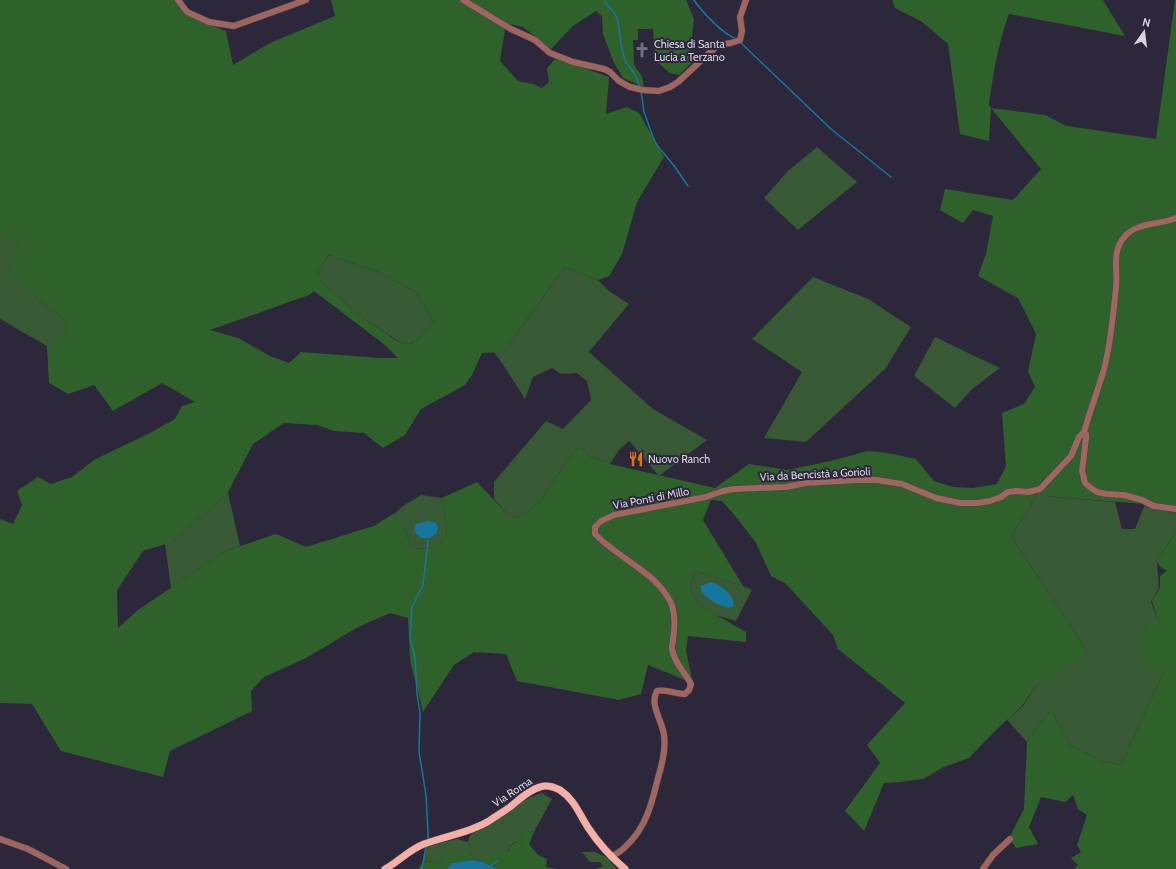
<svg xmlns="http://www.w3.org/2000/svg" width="1176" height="869" font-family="Cabin,sans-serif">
<rect width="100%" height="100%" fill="#2d273c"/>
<g fill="#375933">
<polygon points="817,147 857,182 798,230 764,198 788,171"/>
<polygon points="0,236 19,242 34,296 63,318 68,332 47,346 0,319"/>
<polygon points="329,255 379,272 416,292 434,322 418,339 410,344 400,342 363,318 323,284 317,271"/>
<polygon points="565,267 598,280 609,291 629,304 589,352 653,409 707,440 659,476 629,441 619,450 610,464 590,456 579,447 568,460 550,486 539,503 519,518 509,516 494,499 494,482 546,421 563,429 591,400 587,381 577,373 561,374 552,368 533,377 525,399 502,363 494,352 503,352"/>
<polygon points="813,277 868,299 911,327 886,368 806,442 764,438 802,372 752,339"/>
<polygon points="935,337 1000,368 972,389 955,408 914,376"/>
<polygon points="1045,477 1045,496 1115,502 1122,529 1135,529 1145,504 1176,514 1176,532 1157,561 1159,588 1151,602 1159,622 1164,672 1121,765 1102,761 1070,745 1051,710 1027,742 1007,720 1023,706 1037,684 1085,649 1011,536 1028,510"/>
<polygon points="228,493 240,546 226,551 171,588 165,544 172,542"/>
<polygon points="421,495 442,498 447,525 446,538 433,548 415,549 409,544 407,533 393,515 403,506"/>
<polygon points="695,571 743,586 752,590 736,621 718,616 697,604 690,588"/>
<path d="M542,793L552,799L534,832L525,831L523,842L519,844L517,841L512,844L508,851H492L480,858L483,862L472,860L474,857L468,853H448L443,863C434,864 432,860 423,862L427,846L457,839L468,842L470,835C482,828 494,821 506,813C519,804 525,798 542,793Z"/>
<polygon points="582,852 595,852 606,857 617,869 596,869 603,866 600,862 590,862"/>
</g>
<g fill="#2f622a" fill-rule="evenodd">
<path d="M0,0H179C191,17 207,23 226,31L233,65L270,43L335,16L331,0H686L694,19L690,53L695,60L679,75L670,73L656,61L653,29H638V40H633L634,65L642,76L644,87L623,78L614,63L603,34L602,16L596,11L573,26L551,49L523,27L506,23L500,61L518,81L533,84L542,88L549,82L547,68L556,58L609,77L606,114L627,107L639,113L664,157L637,202L622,254L609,276L598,280L565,267L503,352L482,353L472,375L465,385L421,409L405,435L383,448L364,433L334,431L317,425L284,423L253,444L227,494L172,542L143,551L117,590L118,628L138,610L226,551L276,534L306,547L374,526L393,514L407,533L409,544L415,549L433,548L446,538L447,525L442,498L477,482L509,516L519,518L539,503L550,486L568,460L579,447L590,456L610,464L715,488L749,464L787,470L831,461L868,451L888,453L916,459L934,481L953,487L973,488L997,484L1006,466L1002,413L1024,404L1035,387L1028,372L1036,334L1018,298L978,276L986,254L993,216L973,210L963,223L940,210L945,189L1013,200L1041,169L991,108L989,141L960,134L948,44L921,21L895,8L892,0H1103L1125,36L1009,14C998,44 993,74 989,105L991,108L1045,115L1067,126L1156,139L1175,0H1176V514L1145,504L1044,496V478L1028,510L1011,536L1085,649L1082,660L1056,676L1037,684L1022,706L997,729L969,758L944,767L923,779L900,782L884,783L864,831L845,811L880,763L867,745L905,703L838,649L833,635L785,583L771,576L756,543L737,518L722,501L711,500L703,520L743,586L695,571L690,588L697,604L746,632V642L688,636L686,651L693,683L648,665L641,694L619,700L517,681L506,654L474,652L454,665L423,712L410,660L408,618L390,613L358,627L306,658L264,677L251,691L252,711L170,751L163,777L61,751L32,704L0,703V519L13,524L22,505L17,491L38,477L51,484L72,477L94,460L150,433L175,419L182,406L195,402L162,383L113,411L94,385L68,394L49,383L47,346L67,332L63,318L34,296L10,272L19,243L0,236ZM329,255L379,272L416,292L434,322L418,339L411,344L399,342L363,318L323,284L317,271ZM314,291L385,345L398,358H380L301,352L289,363L270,356L238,338L210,330L309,295Z"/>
<polygon points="1176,532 1176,869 1074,869 1078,865 1071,858 1081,852 1077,845 1087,815 1078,809 1073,795 1065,802 1041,797 1029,827 1038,844 1016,848 1010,839 1012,832 1024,809 1027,742 1051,710 1070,745 1102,761 1121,765 1164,672 1148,667 1139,648 1149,623 1159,622 1152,601 1160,588 1160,576 1167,571 1160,567 1157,561"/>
<path d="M525,831L534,832L529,844L538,855L547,859L546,867L557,869H495V868L483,862L479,858L492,851H508L509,853C508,847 513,844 517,841L519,844L523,842L520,836Z"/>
<path d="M448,853H468L474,857L472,860L452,863L447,869H418L423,862C432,860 434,864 443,863L444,859Z"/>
</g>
<g fill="#17769f">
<polygon points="428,521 436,523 438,527 437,533 430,538 421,538 414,532 416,524"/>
<path d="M711,582C721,585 734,595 734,606L728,608L715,603L705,596L701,591V586Z"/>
<polygon points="472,860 483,862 495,868 495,869 447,869 452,863"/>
</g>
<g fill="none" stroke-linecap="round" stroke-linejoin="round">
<g stroke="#17769f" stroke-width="1.5">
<polyline points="605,0 605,2 615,14 618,21 621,45 625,60 636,76 640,88"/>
<path d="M694,0C702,12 723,34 736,39"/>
<polyline points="741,43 831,129 891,177"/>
<polyline points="641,91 644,112 653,137 657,145 675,167 688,186"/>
<polyline points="428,841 428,832 426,795 419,752 420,713 417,694 415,657 410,638 412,607 423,585 428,541"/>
<polyline points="422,869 426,846"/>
<polyline points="486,869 497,861"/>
</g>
<g stroke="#484356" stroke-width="7">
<g id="minor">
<polyline points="178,0 187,12 209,22 234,26 306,0"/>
<polyline points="463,0 511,29 535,40 550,53 573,62 604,69 610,72 619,81 630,87 643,90 659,91 670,87 678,82 718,45 731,43 740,40 742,31 740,17 746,0"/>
<polyline points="1084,432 1086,434 1086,438 1082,471 1085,483 1091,488 1097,492 1107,494 1124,495 1142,500 1154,506 1176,509"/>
<polyline points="0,839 28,849 66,869"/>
<path d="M611,857C616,854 622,851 626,846C646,828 652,803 658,778C662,764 666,749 664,735C662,720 649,704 657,691C667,689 676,694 685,694L689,690L691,684C685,672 674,663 672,649C671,646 673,643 673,640C675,627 676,613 670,601C654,571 618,558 595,534V527L601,521L614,515L706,497L723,491L734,489L786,487L806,483L857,480H877L902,484L936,498L960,503H977L990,501L1001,497L1008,492L1017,491L1028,492L1040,489L1071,456L1079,437L1084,432C1090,411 1098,390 1104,369C1111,343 1113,314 1116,288C1118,268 1111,252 1125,236C1138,222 1160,225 1176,218"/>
<polyline points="983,869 993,855 1010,839"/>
</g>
</g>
<g stroke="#484356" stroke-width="8">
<path id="major" d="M385,869C398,862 410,849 424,844C445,836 469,833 489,821C496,816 503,812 510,807C519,800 528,790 540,787C546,785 554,787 560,790C575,800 579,814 589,829C599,844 611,857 625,869"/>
</g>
<use href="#minor" stroke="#9e665f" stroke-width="6"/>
<use href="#major" stroke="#f5afa6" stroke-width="7"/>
</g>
<defs>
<g id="church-bare" transform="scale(1.2)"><path d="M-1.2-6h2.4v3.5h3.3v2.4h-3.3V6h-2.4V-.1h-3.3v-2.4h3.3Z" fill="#6b7280" stroke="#2d273c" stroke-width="2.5" paint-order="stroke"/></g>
<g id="restaurant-bare" transform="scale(1.2)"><path d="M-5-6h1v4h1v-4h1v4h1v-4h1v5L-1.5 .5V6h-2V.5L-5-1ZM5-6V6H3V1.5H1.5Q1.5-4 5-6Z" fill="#e8710a" stroke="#2d273c" stroke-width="2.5" paint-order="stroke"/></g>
</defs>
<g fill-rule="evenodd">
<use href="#church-bare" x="642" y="50"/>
<use href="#restaurant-bare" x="636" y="459"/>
</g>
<g text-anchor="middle" stroke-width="4" stroke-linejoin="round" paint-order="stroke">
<g font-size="11" fill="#d7d3e1" stroke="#2d273c" text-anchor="start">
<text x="654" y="48">Chiesa di Santa<tspan x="654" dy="13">Lucia a Terzano</tspan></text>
<text x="648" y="463">Nuovo Ranch</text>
</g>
<g font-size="11" fill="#d7d3e1" stroke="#2d273c">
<text transform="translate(815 474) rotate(-3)" y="4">Via da Bencistà a Gorioli</text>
<text transform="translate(651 498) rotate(-11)" y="4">Via Ponti di Millo</text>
<text transform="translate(512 792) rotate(-33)" y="4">Via Roma</text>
</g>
</g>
<g transform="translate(1144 32) rotate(14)" stroke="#2d273c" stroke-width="3" paint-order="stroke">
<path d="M0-3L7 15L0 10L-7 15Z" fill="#d7d3e1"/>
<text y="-6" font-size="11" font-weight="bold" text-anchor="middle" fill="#d7d3e1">N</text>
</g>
</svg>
